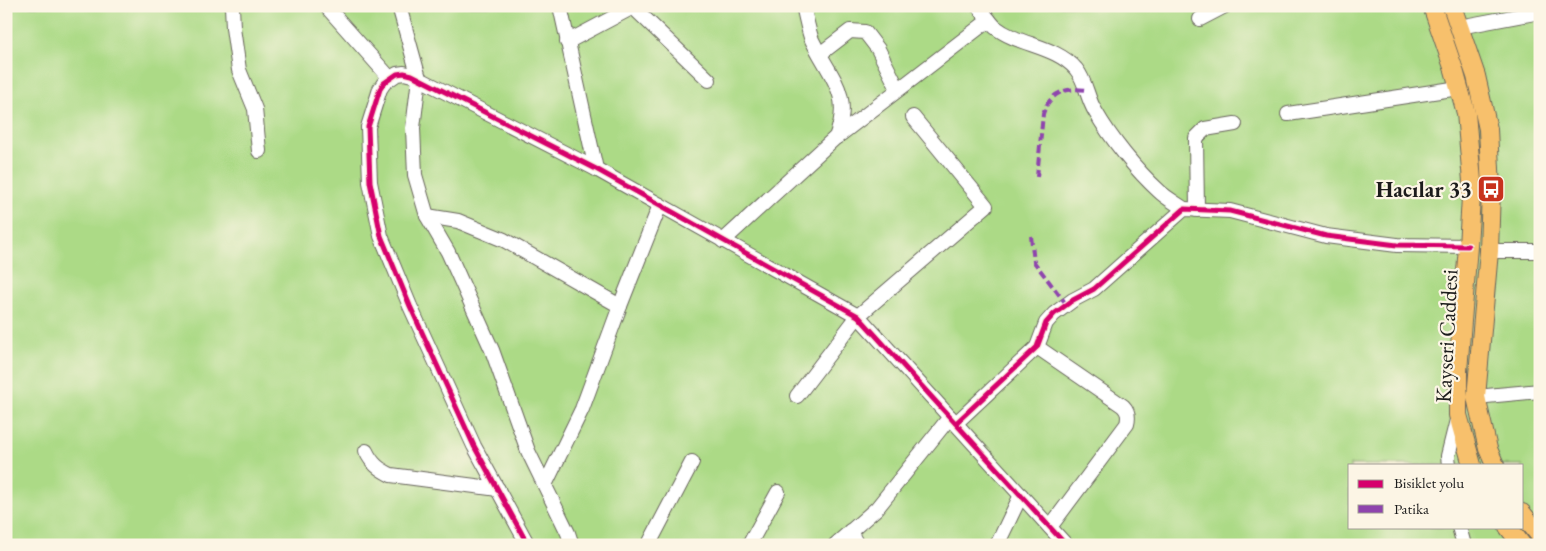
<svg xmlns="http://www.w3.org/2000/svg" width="1546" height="551" font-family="'EB Garamond',serif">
<rect width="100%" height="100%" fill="#fcf5e5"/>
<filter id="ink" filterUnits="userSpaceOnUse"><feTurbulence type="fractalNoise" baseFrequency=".02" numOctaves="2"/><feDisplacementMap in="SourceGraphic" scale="10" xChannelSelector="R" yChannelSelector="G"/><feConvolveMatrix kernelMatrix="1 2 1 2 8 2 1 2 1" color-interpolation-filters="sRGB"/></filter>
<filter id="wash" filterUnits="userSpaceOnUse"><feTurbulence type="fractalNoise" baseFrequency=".0096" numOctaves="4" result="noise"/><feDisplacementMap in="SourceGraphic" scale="20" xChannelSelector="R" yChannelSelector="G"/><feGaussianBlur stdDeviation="1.12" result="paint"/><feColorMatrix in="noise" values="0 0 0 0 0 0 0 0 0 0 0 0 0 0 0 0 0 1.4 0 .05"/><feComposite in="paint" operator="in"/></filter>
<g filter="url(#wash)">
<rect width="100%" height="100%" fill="#f3ead0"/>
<path fill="#acda86" stroke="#647b51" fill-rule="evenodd" d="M6,6H1540V545H6ZM1350,465H1522V527H1350Z"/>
</g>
<g filter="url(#ink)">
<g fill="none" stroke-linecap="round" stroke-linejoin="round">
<g stroke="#67645b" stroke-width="16">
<g id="minor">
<polyline points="232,6 233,28 239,70 255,109 259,151"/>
<polyline points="326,6 389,77"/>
<polyline points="399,6 419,78 413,128 415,175 427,216 448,252 492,350 528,451 568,533 572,545"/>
<polyline points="560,6 596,169"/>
<path d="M978,6C984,13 989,21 995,27C1019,46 1055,45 1076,69C1086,81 1087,98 1095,111C1111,139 1136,170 1159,191C1166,198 1176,203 1184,209"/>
<polyline points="633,7 709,80"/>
<polyline points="1200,19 1225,6"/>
<polyline points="1459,27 1540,12"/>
<polyline points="567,42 635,6"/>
<polyline points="820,54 850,31 865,32 878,49 898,89"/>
<polyline points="1288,114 1459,88"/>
<polyline points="837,137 989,20"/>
<polyline points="1197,210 1196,138 1205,129 1235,124"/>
<polyline points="427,216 458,221 504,240 620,306"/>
<path d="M723,241L836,137C853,94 830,77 812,40C808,30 806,17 803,6"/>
<polyline points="1489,251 1540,251"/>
<path d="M1037,347L1123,406C1128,411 1129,416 1127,424L1050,527"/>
<polyline points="797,396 858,316 986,206 913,117"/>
<polyline points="1476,397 1540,391"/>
<polyline points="956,423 1037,347 1046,323 1054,314 1073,300 1094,289 1184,209 1230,211 1326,236 1397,245 1468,246"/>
<path d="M366,451C372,464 379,469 391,475L498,489"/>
<polyline points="1449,465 1448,456 1458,416"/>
<polyline points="545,485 582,409 620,306 660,205"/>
<polyline points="1459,527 1464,545"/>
<polyline points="850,531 857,545"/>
<polyline points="650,542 692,462"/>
<polyline points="528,545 474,446 410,306 381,236 370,182 368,127 380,89 384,83 397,74 404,73 412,75 596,169 858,316 1066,545"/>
<polyline points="749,545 778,492"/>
<polyline points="835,545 877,508 950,417"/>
<polyline points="997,545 1021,495"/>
</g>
</g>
<g stroke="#67645b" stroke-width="20">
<g id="major">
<polyline points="1432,6 1454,70 1466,113 1472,181 1468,246 1458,371 1458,415 1472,465"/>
<polyline points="1452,6 1476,76 1488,129 1491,189 1489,251 1476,397 1488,449 1495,465"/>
<polyline points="1522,513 1540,536"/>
<polyline points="1508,527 1522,545"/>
</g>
</g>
<use href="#minor" stroke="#fff" stroke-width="14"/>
<use href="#major" stroke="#f7c06c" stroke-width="18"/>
<g stroke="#8e44ad" stroke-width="4" stroke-dasharray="8 4" stroke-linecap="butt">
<path d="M1037,177L1043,114C1049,93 1066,87 1086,90"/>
<polyline points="1031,236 1034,262 1067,305"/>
</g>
<g stroke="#fcf5e5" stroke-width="8">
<g id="cycleway">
<polyline points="956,423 1037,347 1046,323 1054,314 1073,300 1094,289 1184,209 1230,211 1326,236 1397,245 1468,246"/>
<polyline points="528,545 474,446 410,306 381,236 370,182 368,127 380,89 384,83 397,74 404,73 412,75 596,169 858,316 1066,545"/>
</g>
</g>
<use href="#cycleway" stroke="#d6006c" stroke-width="5"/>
</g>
</g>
<defs>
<g id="bus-square" transform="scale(1.4375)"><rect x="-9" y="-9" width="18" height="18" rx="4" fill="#c8321e" stroke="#fcf5e5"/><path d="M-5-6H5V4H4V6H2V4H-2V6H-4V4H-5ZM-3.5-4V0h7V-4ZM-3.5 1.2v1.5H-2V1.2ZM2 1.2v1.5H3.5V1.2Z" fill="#fff"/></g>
</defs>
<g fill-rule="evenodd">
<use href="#bus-square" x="1491" y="189"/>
</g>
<g text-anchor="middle" stroke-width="4.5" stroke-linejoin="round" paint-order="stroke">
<g font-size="22" font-weight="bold" fill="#1c1c1c" stroke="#fcf5e5" text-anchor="end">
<text x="1472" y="197">Hacılar 33</text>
</g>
<g font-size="22" fill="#1c1c1c" stroke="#fcf5e5">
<text transform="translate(1446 336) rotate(-87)" y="8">Kayseri Caddesi</text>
</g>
</g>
<rect width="1546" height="551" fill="none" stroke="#fcf5e5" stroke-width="25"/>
<rect x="1348" y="464" width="175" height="65" fill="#fcf5e5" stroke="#a29e95"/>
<rect x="1358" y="480" width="25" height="8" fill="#d6006c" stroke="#a29e95"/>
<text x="1394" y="488" font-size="15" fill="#1c1c1c">Bisiklet yolu</text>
<rect x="1358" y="505" width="25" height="8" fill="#8e44ad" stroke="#a29e95"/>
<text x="1394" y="514" font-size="15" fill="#1c1c1c">Patika</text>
</svg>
